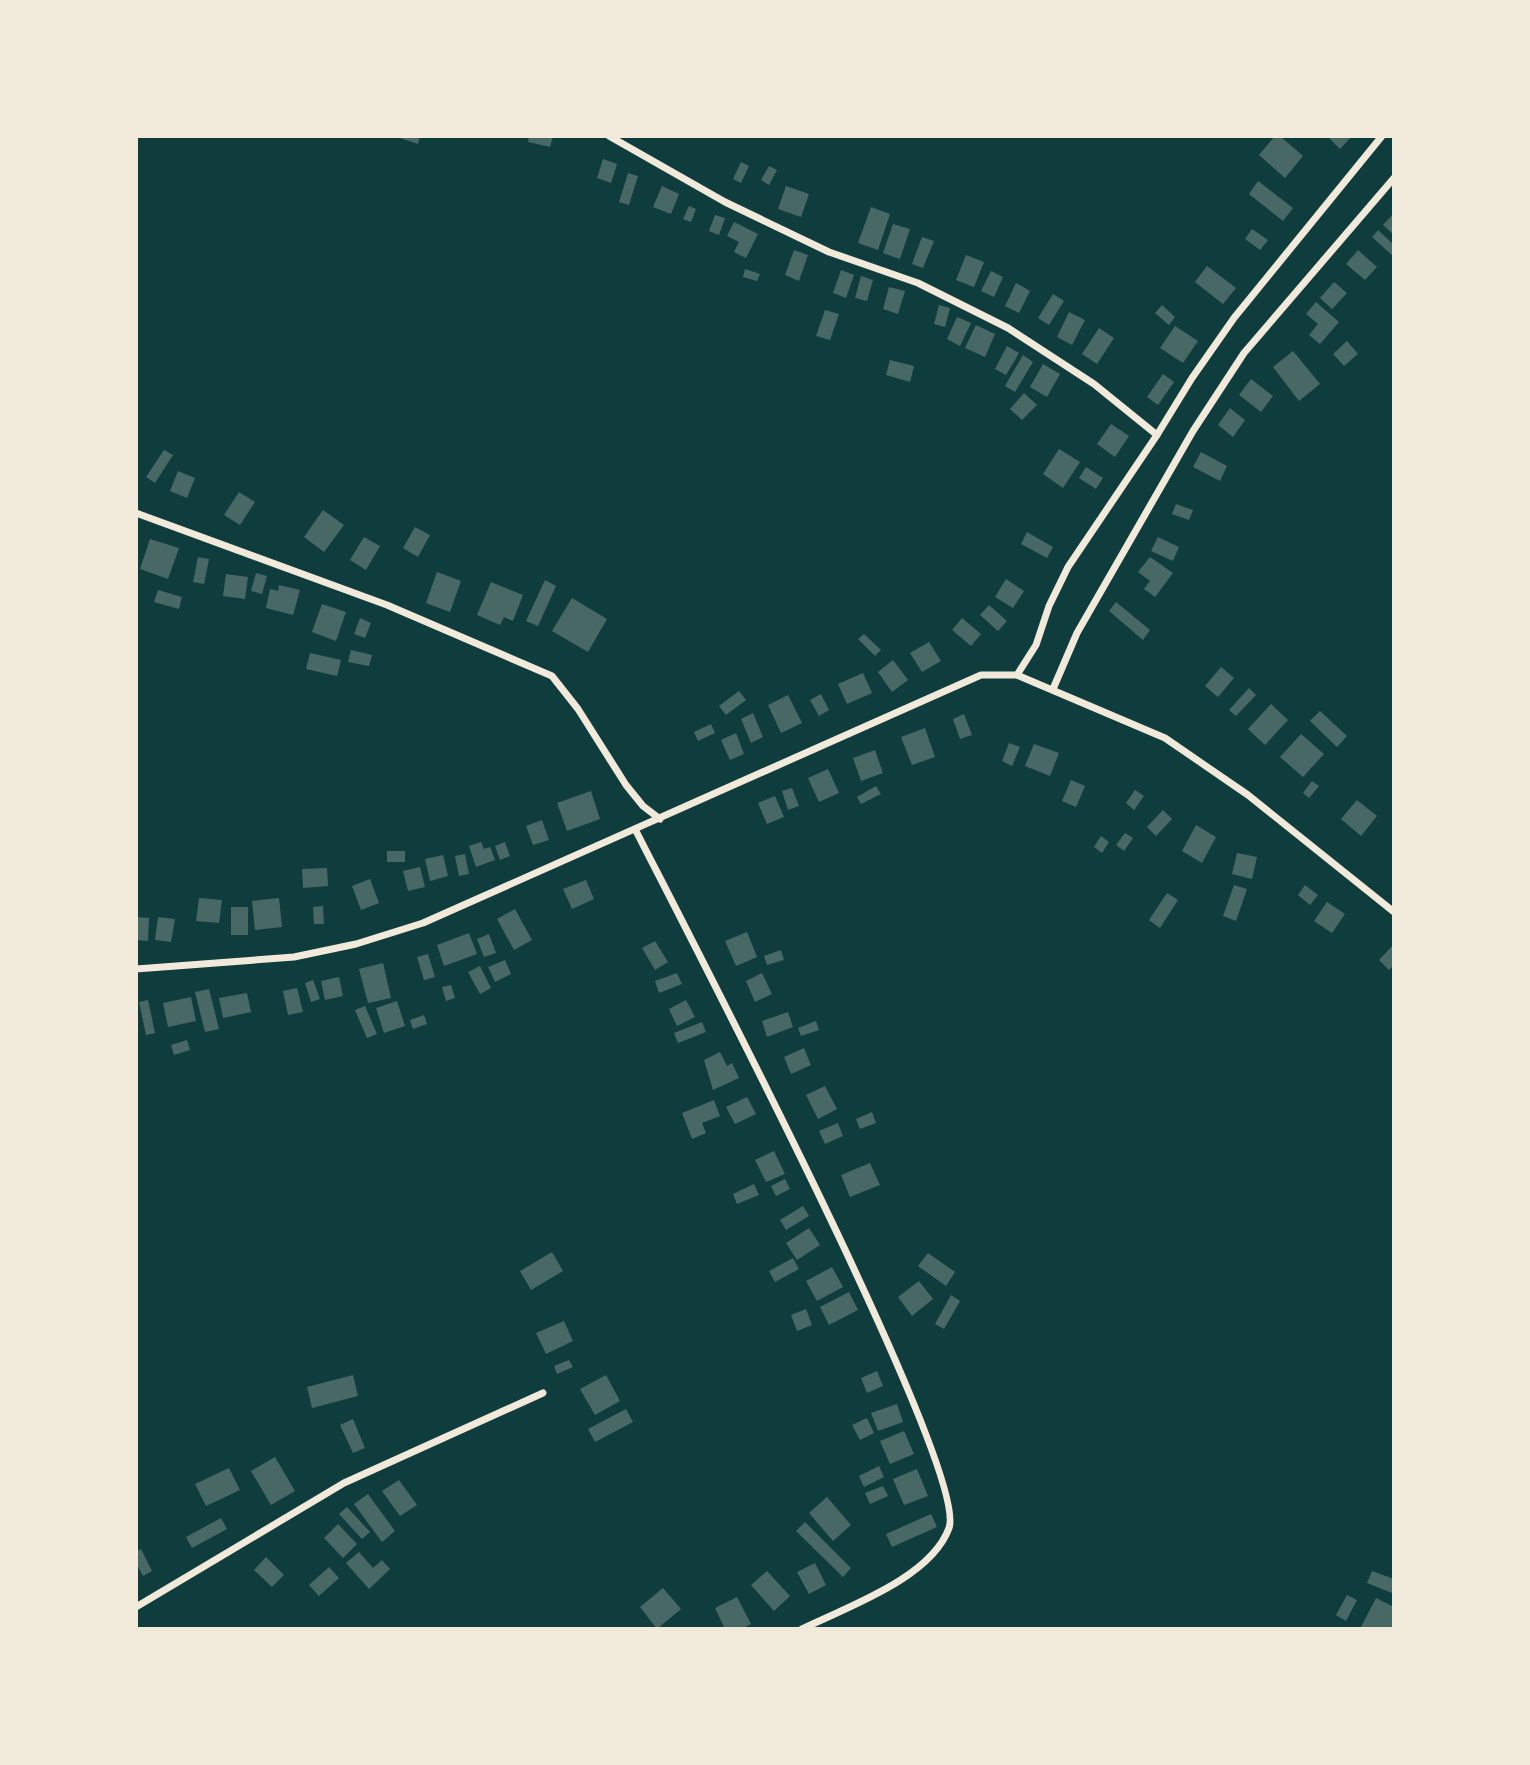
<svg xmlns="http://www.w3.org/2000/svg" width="1530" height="1765" font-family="Roboto,sans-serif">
<rect width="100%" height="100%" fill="#0f3d3e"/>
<g fill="#486865">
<polygon points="394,136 420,136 418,144"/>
<polygon points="529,136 553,136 550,147 528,142"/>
<polygon points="1275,136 1280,136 1303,156 1285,178 1259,155"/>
<polygon points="1327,136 1352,136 1340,149"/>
<polygon points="603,159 617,164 611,183 597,178"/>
<polygon points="741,162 749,166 741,183 733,179"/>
<polygon points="769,166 777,170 769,185 761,180"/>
<polygon points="628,173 638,176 629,205 619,202"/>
<polygon points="1258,181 1293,208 1283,221 1249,194"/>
<polygon points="662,186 679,194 671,214 653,207"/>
<polygon points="786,186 809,194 801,217 778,209"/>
<polygon points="689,206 696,209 691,222 683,219"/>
<polygon points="871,207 890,214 878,250 858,243"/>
<polygon points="1394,213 1394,235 1383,225"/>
<polygon points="715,215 725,218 719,235 709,231"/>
<polygon points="734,222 758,234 746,258 734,252 739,242 727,236"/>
<polygon points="893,224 910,229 900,259 883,253"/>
<polygon points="1252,229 1268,240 1260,250 1245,239"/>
<polygon points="1378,230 1394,245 1394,257 1372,237"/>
<polygon points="922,237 934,241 923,268 912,264"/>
<polygon points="794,250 808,255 799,281 785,275"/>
<polygon points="1358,250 1377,267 1365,280 1346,264"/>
<polygon points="966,255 984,262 974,287 956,280"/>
<polygon points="1207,266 1236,288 1223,304 1195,282"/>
<polygon points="745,269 760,274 757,281 743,277"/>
<polygon points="841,270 854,275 846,298 833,293"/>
<polygon points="991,271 1003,277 994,297 981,291"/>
<polygon points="861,276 873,280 867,301 855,298"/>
<polygon points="1334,282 1347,293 1332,309 1320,298"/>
<polygon points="1016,283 1030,291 1019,313 1005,306"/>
<polygon points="889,287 905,291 898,314 883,309"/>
<polygon points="1053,294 1064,301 1049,325 1038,318"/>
<polygon points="1316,302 1339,322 1320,344 1309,335 1318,324 1306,314"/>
<polygon points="939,305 950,308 945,327 934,324"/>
<polygon points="1162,305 1175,317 1169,325 1155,313"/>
<polygon points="825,310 839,314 830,340 816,336"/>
<polygon points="1069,312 1085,320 1072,345 1057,337"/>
<polygon points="957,317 971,323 960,346 947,339"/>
<polygon points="976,325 995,334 985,357 965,348"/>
<polygon points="1175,326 1198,341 1183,363 1160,348"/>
<polygon points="1099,328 1114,338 1097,364 1082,354"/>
<polygon points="1347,341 1358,354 1344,366 1333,354"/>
<polygon points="1007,346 1019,353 1006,375 995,369"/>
<polygon points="1293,351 1320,384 1299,401 1273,367"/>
<polygon points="1023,355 1033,362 1015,392 1005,386"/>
<polygon points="890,360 914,366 910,382 886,375"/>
<polygon points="1043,364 1060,374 1047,397 1030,387"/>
<polygon points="1163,374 1174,382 1158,405 1147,397"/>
<polygon points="1251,379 1273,396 1261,412 1239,395"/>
<polygon points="1024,393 1037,405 1022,420 1010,409"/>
<polygon points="1230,408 1245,420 1233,437 1218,425"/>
<polygon points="1111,424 1129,436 1115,457 1097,444"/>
<polygon points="1059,449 1080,462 1063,488 1043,474"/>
<polygon points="164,450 173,455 155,483 146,477"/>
<polygon points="1201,452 1227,466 1220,481 1193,467"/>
<polygon points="1086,467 1103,478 1096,489 1079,478"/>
<polygon points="178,471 195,478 187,498 170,491"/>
<polygon points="239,492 255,502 240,525 224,515"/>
<polygon points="1176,504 1193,510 1189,520 1172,514"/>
<polygon points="323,510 344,525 324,552 304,537"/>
<polygon points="415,527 430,535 418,557 403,548"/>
<polygon points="1027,532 1053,547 1047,558 1021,544"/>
<polygon points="364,537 380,546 366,570 350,560"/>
<polygon points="1158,537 1179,547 1173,561 1151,551"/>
<polygon points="150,539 179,548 168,579 140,569"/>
<polygon points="198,557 209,559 204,584 193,582"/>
<polygon points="1150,557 1173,573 1155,597 1144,589 1150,581 1138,572"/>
<polygon points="437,572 461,581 450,612 426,603"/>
<polygon points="256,573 267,576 262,594 251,591"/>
<polygon points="226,574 248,577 245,599 223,596"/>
<polygon points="1006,579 1024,591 1013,608 995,597"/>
<polygon points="545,580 556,586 538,626 526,621"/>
<polygon points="491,582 523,595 513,621 504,617 500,625 477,615"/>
<polygon points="279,585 300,590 293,615 266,608 270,589 278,591"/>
<polygon points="158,590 182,597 179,609 154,602"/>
<polygon points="572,598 607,619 588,652 552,631"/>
<polygon points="1116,602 1150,630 1143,640 1109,611"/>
<polygon points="322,604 346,612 336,641 312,632"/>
<polygon points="989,605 1007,621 998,631 980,615"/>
<polygon points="360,618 371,623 365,638 354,634"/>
<polygon points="962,618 981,634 971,646 952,630"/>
<polygon points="864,634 881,650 875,656 858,639"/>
<polygon points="929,642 941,661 922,672 910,653"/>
<polygon points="351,650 372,655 369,666 348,662"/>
<polygon points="310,653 341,660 337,676 306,669"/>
<polygon points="893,660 908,680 892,692 878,672"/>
<polygon points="1221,667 1234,678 1218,697 1205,686"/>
<polygon points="863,673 872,693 847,704 838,684"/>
<polygon points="1249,688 1256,695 1236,716 1229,710"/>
<polygon points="739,691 746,700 726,715 719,706"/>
<polygon points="821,694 829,710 819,716 810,700"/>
<polygon points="788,695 802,723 781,733 768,705"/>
<polygon points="1271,704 1288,720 1265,745 1248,729"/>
<polygon points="1320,711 1347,736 1337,747 1310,721"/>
<polygon points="753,713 763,737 751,743 741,719"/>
<polygon points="964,714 972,735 960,739 953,719"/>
<polygon points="711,724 715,733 698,741 694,732"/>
<polygon points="925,728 935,757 912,765 901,737"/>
<polygon points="736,733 744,754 730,760 721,740"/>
<polygon points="1301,734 1324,754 1303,777 1280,757"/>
<polygon points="1009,743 1020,747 1012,766 1002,761"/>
<polygon points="1034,744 1059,753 1050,776 1025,766"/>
<polygon points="875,750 883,773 861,781 853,758"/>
<polygon points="828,769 839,793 819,802 808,778"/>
<polygon points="1071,780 1085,786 1076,807 1062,801"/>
<polygon points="1312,781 1319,786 1309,798 1303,793"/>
<polygon points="876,786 881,794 861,804 857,797"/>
<polygon points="792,788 799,806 788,810 782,791"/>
<polygon points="1135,790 1144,796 1134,810 1126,803"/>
<polygon points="591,791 600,819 567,831 557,803"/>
<polygon points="775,796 784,817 767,824 758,803"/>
<polygon points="1357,800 1377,816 1361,836 1341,819"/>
<polygon points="1163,810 1172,819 1156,836 1147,827"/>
<polygon points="542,820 549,840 533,845 526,826"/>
<polygon points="1196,825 1216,837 1202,863 1182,851"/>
<polygon points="1125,833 1133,838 1124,851 1116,845"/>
<polygon points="1101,836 1109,842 1102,853 1094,847"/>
<polygon points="481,842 484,849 490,847 495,860 476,867 469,846"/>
<polygon points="505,842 510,856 500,860 495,846"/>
<rect x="387" y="851" width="18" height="11"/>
<polygon points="1237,853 1257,857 1252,879 1232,874"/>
<polygon points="465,854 469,874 459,876 455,856"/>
<polygon points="443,855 448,876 430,881 425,859"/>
<polygon points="420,867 425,887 408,891 403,871"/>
<polygon points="327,868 328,886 303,888 302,869"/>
<polygon points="370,879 379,903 361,910 352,886"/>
<polygon points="586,880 594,899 572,909 563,889"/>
<polygon points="1234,885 1247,889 1236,921 1223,916"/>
<polygon points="1305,885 1318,895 1310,905 1298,895"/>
<polygon points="1167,893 1178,900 1160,928 1149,920"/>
<polygon points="199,898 222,900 219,923 196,921"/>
<polygon points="279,898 282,927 255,930 252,901"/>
<polygon points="1327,902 1345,914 1332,933 1314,921"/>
<polygon points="323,906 324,924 314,924 313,907"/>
<rect x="231" y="907" width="17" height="28"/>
<polygon points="515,909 532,940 514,950 497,919"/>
<polygon points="136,917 149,918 148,941 136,940"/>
<polygon points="158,917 175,919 171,942 155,940"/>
<polygon points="747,932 757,957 736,966 725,941"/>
<polygon points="469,933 477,954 444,966 437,945"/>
<polygon points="489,934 496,953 484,957 477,939"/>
<polygon points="655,941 668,962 655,970 642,948"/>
<polygon points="1392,946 1394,965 1389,970 1379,960"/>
<polygon points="781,950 784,960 767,965 764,956"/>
<polygon points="428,954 435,977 424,980 417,957"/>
<polygon points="505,960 511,974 495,982 488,967"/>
<polygon points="383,963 391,998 368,1003 359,969"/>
<polygon points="480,966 491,988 480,994 468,972"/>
<polygon points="677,973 682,984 659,993 655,981"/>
<polygon points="762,973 772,994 755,1002 746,981"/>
<polygon points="339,977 343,996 325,1000 321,981"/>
<polygon points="313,980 320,999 311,1002 305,983"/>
<polygon points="451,985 455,998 446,1001 442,987"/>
<polygon points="297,988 303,1012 288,1015 283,991"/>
<polygon points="209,989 219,1029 205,1032 195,992"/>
<polygon points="247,993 251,1012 223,1018 219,998"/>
<polygon points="191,997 196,1021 168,1027 163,1003"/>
<polygon points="148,1000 155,1033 146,1035 139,1002"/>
<polygon points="686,1000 695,1017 677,1026 669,1009"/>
<polygon points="397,1001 405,1026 384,1033 376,1008"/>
<polygon points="365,1006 377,1034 367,1038 355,1010"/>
<polygon points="788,1012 793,1027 767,1037 762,1021"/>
<polygon points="424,1015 427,1024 413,1029 410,1020"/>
<polygon points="816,1021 819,1030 801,1036 798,1028"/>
<polygon points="702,1022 706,1032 678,1043 674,1033"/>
<polygon points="187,1040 190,1050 174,1055 171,1045"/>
<polygon points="804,1048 811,1065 791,1074 784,1057"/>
<polygon points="720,1052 727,1066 732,1063 739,1078 713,1090 704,1060"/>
<polygon points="825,1086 837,1109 818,1119 806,1095"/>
<polygon points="747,1097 756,1114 735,1124 726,1107"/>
<polygon points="714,1100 720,1116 702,1123 706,1133 692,1139 682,1113"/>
<polygon points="872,1112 876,1123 860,1129 856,1119"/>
<polygon points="838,1123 843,1136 825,1144 819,1131"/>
<polygon points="774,1151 785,1174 766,1182 755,1160"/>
<polygon points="870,1163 880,1185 850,1197 841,1175"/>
<polygon points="785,1179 790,1189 776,1196 771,1186"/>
<polygon points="754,1184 759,1195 737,1204 733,1194"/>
<polygon points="803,1206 809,1216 786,1230 780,1220"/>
<polygon points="809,1228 820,1245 797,1260 786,1243"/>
<polygon points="552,1252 563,1271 531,1290 520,1271"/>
<polygon points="928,1253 955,1272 946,1286 918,1266"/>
<polygon points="793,1258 799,1269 775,1282 769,1271"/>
<polygon points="832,1267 843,1287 817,1301 806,1281"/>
<polygon points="919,1281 933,1299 912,1316 898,1297"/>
<polygon points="849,1292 858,1310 829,1325 820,1307"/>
<polygon points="951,1295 960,1301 944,1329 935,1324"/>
<polygon points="806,1309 812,1325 797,1331 791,1315"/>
<polygon points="564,1321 573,1341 546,1354 536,1333"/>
<polygon points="569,1360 573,1367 557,1374 554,1366"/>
<polygon points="877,1371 883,1386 867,1393 861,1378"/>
<polygon points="353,1375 358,1396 312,1408 307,1387"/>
<polygon points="606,1375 620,1401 595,1415 580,1389"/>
<polygon points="897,1404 903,1422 878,1431 871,1413"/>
<polygon points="626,1409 633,1422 595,1442 588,1429"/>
<polygon points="867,1418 874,1433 860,1440 852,1425"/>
<polygon points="353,1419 365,1448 353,1453 340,1425"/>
<polygon points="904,1431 914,1454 890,1464 880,1441"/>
<polygon points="275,1457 295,1491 271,1505 251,1471"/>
<polygon points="879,1466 884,1477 864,1487 859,1476"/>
<polygon points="229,1468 240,1490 206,1506 195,1484"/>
<polygon points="917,1469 928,1496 904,1505 893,1479"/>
<polygon points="399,1480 417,1505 400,1516 382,1491"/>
<polygon points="883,1486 888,1496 870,1504 865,1493"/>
<polygon points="368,1494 395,1531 382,1542 354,1504"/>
<polygon points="827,1497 851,1525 833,1541 809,1513"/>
<polygon points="347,1507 370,1532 362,1539 339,1514"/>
<polygon points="931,1514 937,1527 892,1547 886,1534"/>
<polygon points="221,1518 227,1529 192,1548 186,1537"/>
<polygon points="805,1522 851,1568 843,1577 796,1531"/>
<polygon points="338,1524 357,1544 343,1558 324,1538"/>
<polygon points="141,1549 152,1571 143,1576 136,1563 136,1552"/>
<polygon points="359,1552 373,1568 382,1560 390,1569 369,1589 346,1563"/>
<polygon points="266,1557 284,1575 272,1587 254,1570"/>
<polygon points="815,1563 826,1585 809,1594 797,1572"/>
<polygon points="329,1567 339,1578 319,1596 309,1585"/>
<polygon points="767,1571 790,1596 774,1611 751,1585"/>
<polygon points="1372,1571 1394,1579 1392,1593 1367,1583"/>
<polygon points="663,1588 681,1609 657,1629 640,1607"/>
<polygon points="1347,1595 1357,1600 1346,1621 1336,1615"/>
<polygon points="737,1597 751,1624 741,1629 725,1629 715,1608"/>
<polygon points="1376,1598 1394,1607 1394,1629 1360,1629"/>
</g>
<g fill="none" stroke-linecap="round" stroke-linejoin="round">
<g stroke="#f1e9da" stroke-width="7">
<polyline points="609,136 725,202 829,252 918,283 1008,328 1094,384 1157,435"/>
<polyline points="136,513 387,605 552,676 578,709 626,785 643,806 660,819"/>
<polyline points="1017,675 1036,645 1049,606 1068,567 1157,435 1192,378 1234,318 1382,136"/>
<polyline points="1053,689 1077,633 1193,431 1244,353 1394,178"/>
<path d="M635,829C680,918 970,1471 949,1528C931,1578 847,1607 802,1629"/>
<polyline points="136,969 294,957 356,944 423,923 981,675 1017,675 1165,738 1248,795 1394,912"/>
<polyline points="136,1607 344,1483 543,1393"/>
</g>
</g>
<rect width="1530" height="1765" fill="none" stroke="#f1e9da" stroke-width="276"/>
</svg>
